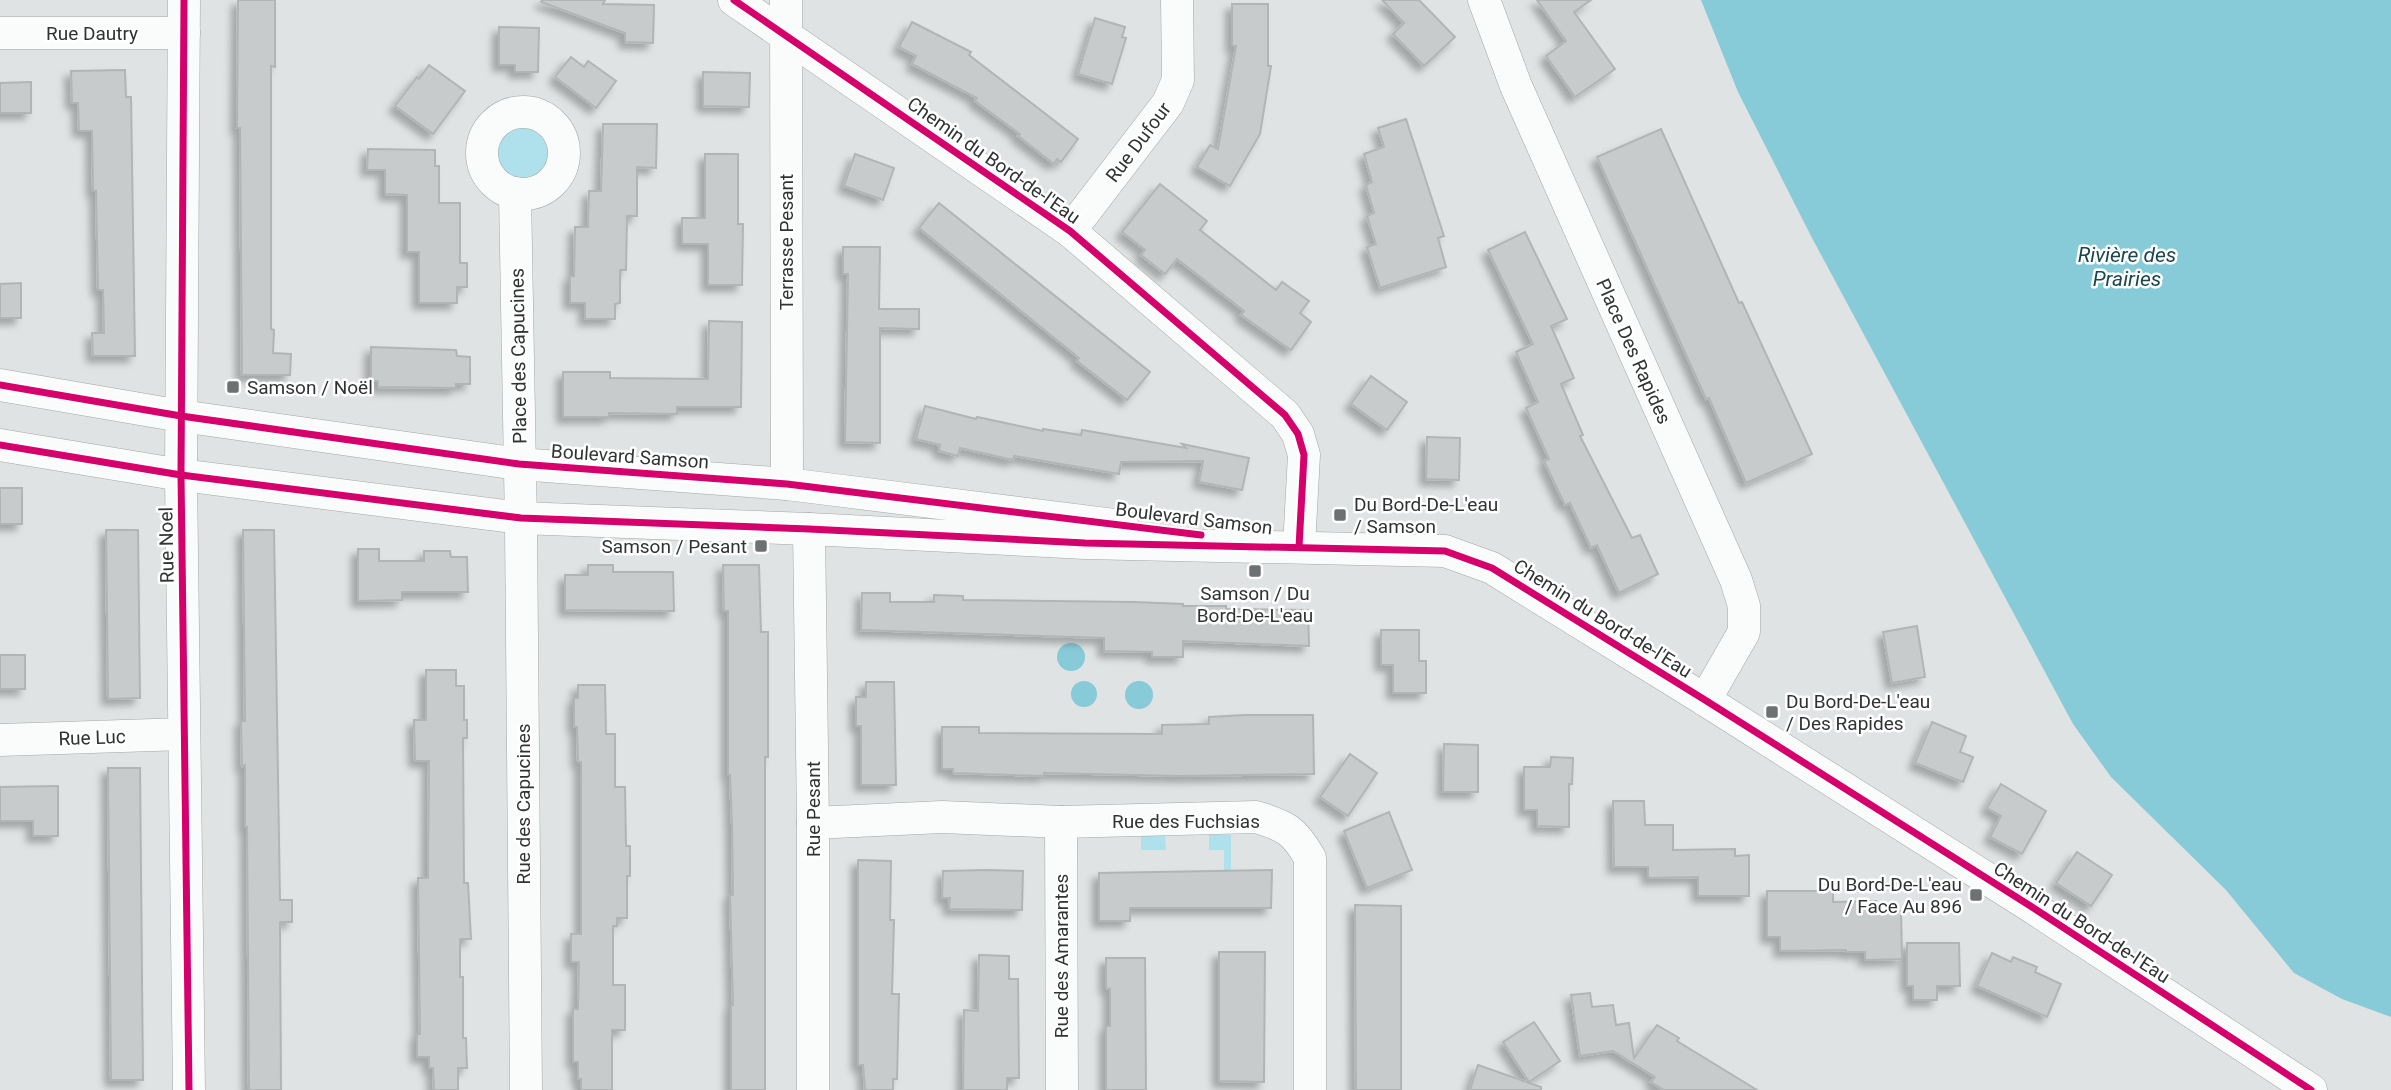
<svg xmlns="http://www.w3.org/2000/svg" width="2391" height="1090" font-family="Roboto,sans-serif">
<defs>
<filter id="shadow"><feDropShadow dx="-6" dy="6" stdDeviation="3.5" flood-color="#0004"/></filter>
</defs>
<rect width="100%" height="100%" fill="#dfe3e3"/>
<g fill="#aee1eb">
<circle cx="523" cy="153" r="41"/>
<polygon points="1165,835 1166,850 1141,850 1141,836"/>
<polygon points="1209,835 1231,835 1231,877 1224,877 1224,850 1209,850"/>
</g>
<g fill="#87cad8">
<polygon points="1701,0 2391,0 2391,1017 2342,999 2294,973 2226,890 2111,777 2073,724 1811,236 1738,92"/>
<circle cx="1071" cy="657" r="14"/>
<circle cx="1139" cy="695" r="14"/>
<circle cx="1084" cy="694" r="13"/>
</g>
<g fill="#c8cbcb" stroke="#b2b5b6" stroke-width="2" filter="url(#shadow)">
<polygon points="238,0 275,0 275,67 271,66 271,329 274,330 273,353 291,354 290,375 242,375 240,128 237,128"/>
<polygon points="542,0 605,0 603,4 654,5 653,43 625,42 625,33 541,2"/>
<polygon points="1382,0 1419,0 1455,37 1424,66 1393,34 1404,23"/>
<polygon points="1537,0 1591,0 1574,12 1615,69 1575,97 1546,56 1566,41"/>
<polygon points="1232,4 1268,4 1268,66 1271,66 1260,134 1230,186 1197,167 1210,145 1218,149 1236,46 1232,46"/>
<polygon points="1095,18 1125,27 1122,37 1126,38 1112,84 1078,74"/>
<polygon points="912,22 971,52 969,55 1078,139 1061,162 1057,159 1054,164 1018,136 1020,134 975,101 977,98 912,64 916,56 899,47"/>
<polygon points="499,27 539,28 538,72 515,72 515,65 499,65"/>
<polygon points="571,57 584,67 588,61 616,81 596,108 555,77"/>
<polygon points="429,65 465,91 433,134 395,106 417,77 419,79"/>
<polygon points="125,70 126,97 131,97 135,356 93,356 92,333 104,333 103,290 98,290 96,191 93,191 92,131 79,131 78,103 72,103 71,71"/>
<polygon points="703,72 750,73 749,107 703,106"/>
<polygon points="31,82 31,113 0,113 0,83"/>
<polygon points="1406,119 1444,236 1438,238 1446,267 1380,288 1367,247 1376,244 1367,216 1374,213 1366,185 1372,182 1364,154 1384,147 1378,128"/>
<polygon points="603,124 657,124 656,168 637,167 637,216 627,216 626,270 620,270 620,303 615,304 615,319 585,319 585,303 570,303 570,276 574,276 575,227 588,227 589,191 601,191"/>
<polygon points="1661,129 1739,303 1742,302 1812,454 1746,483 1709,398 1706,399 1597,157"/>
<polygon points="368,149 435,150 435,166 439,166 439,203 460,203 460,263 467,263 467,287 457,287 457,303 419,303 419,252 407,252 407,195 385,194 385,170 367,170"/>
<polygon points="705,154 738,154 738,224 743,224 742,285 708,285 708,244 682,244 682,218 705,218"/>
<polygon points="855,154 894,168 883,200 844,186"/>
<polygon points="1160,184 1207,221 1200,230 1276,290 1282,282 1309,301 1300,313 1311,322 1291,350 1241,315 1244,311 1177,259 1165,274 1141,255 1145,250 1122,232"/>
<polygon points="939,203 1150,372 1127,400 1077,361 1079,358 919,228"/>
<polygon points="1525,232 1567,319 1551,326 1574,378 1561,384 1583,435 1580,436 1632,538 1640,535 1658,574 1619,593 1597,545 1591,548 1570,503 1565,505 1544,461 1549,459 1526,408 1538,402 1516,352 1533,344 1488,250"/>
<polygon points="843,247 880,247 879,309 919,309 919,329 880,328 880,443 845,442 848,274 843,274"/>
<polygon points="21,283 21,318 0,318 0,284"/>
<polygon points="709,321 742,322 741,407 677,407 677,414 609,413 609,417 563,417 563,372 610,372 610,378 708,379"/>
<polygon points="371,347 456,350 457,356 470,357 470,384 456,384 456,388 378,387 378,381 371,381"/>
<polygon points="1371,376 1407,402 1387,430 1351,404"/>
<polygon points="925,406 976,419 977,417 1043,431 1043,429 1081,435 1082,430 1186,448 1182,444 1249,458 1242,490 1199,482 1203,461 1121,462 1119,474 1014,456 1013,460 960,448 958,456 939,451 940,445 916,439"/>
<polygon points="1427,437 1460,438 1459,480 1426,479"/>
<rect x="0" y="488" width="22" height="36"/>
<polygon points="106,530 138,530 140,698 108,699"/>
<polygon points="243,530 274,530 280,900 292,900 292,922 280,922 281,1090 249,1090 247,827 245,827 245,765 242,766 241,721 245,721"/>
<polygon points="358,549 379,549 379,561 424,561 424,551 450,551 451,557 467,557 468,592 402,592 402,600 358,601"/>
<polygon points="588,565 613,565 613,572 673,572 674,611 565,610 565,575 588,575"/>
<polygon points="723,565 759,565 761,632 768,632 768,757 765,757 765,1090 731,1090 731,1005 733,1005 730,895 733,895 732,825 730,775 728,775 728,611 724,611"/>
<polygon points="862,593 890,593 890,602 934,602 934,595 963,596 963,600 1134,602 1183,604 1183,606 1226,606 1226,609 1308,610 1309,646 1183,641 1183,657 1152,657 1152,652 1104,651 1104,638 861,630"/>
<polygon points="1917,626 1925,677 1892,683 1883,632"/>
<polygon points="1381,630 1419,630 1419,661 1426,661 1426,693 1393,693 1393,665 1381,665"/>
<rect x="0" y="655" width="25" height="34"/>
<polygon points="426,670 456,670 456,686 464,686 464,720 467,720 467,738 463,738 464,883 468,883 471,939 460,939 460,977 463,977 463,1038 466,1038 467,1068 458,1068 458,1090 434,1090 433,1068 429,1068 429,1057 417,1057 417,1034 420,1034 418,878 428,878 429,761 415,761 414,720 426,720"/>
<polygon points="866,682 894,682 896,785 861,785 861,726 856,726 856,697 866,697"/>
<polygon points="578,685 605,685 606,734 615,734 615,787 625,787 626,846 630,846 630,876 627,876 627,918 617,918 617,926 613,926 613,985 625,985 625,1030 612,1030 612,1090 581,1090 581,1079 578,1079 578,1062 573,1062 573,1009 578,1009 579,962 571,962 571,934 581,934 581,762 578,762 577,727 574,727 574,698 578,698"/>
<polygon points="1245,715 1313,715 1314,774 1182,776 1044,773 1044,776 953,773 953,769 942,769 942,727 979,727 979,733 1162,734 1162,725 1209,724 1209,717"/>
<polygon points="1932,722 1966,736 1960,752 1973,757 1963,782 1915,763"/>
<polygon points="1444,744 1478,745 1478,792 1443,792"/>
<polygon points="1350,754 1377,773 1348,816 1320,797"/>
<polygon points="1551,757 1573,758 1572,784 1569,784 1569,827 1537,826 1537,810 1524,810 1524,767 1550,767"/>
<polygon points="108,768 140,768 143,1080 111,1080"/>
<polygon points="2001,784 2046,811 2022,854 1990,837 2001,816 1987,808"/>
<polygon points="58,786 58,836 33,836 33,821 0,821 0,787"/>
<polygon points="1613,801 1644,801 1645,825 1673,825 1673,850 1735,849 1735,856 1749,855 1749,896 1698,896 1698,877 1648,878 1648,867 1614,867"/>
<polygon points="1389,812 1412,870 1367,888 1344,831"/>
<polygon points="2077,852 2112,875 2091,906 2056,883"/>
<polygon points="858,860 891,861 890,920 894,920 892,994 899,994 897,1079 893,1079 893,1090 865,1090 863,1065 858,1065"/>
<polygon points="988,870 1023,871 1022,910 949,909 950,898 942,898 943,871"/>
<polygon points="1272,870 1271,908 1130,908 1130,921 1099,921 1099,873"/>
<polygon points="1767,891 1833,891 1833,902 1876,901 1877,911 1901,911 1902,959 1865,960 1865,952 1846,952 1846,950 1780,951 1780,937 1767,937"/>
<polygon points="1355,905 1401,906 1401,1090 1356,1090"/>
<polygon points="1907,943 1959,943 1960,986 1937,986 1937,1000 1913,1000 1913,986 1907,986"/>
<polygon points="1219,952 1265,952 1264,1082 1219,1081"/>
<polygon points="1992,953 2011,962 2013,957 2037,967 2035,972 2061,984 2047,1017 1977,986"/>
<polygon points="979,955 1009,956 1009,979 1018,979 1019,1078 1007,1078 1007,1090 963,1090 964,1010 978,1011"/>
<polygon points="1106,958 1145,958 1146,1090 1106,1090 1106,1026 1110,1026 1110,989 1106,988"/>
<polygon points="1590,993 1592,1007 1613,1005 1616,1025 1629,1023 1634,1058 1657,1025 1679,1038 1677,1041 1757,1090 1664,1090 1651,1082 1655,1077 1613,1051 1580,1056 1571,995"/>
<polygon points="1534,1022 1560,1061 1529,1082 1503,1042"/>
<polygon points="1478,1065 1541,1087 1541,1090 1470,1090"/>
</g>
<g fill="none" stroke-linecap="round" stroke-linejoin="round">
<g stroke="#a4a6a7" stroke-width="33">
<g id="minor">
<polyline points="184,0 181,475 189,1090"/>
<polyline points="734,0 1070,231 1285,415 1298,434 1304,455 1299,547"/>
<polyline points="786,0 787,484"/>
<polyline points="1484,0 1516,86 1736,580 1744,606 1744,632 1705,700"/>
<polyline points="0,33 184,33"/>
<circle cx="523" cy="153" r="41"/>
<polyline points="515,193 521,526 526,1090"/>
<polyline points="1070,231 1168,103 1178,80 1177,0"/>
<polyline points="0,385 181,416 519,464 787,484 1123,526"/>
<polyline points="0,445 181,475 521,518 809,529 1085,543 1445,551 1492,568 1705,700 2032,907 2311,1090"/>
<polyline points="809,529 813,823 813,1090"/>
<polyline points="0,740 184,734"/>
<polyline points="1061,822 1062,1090"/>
<path d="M813,823L942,817L1061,822L1256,817C1286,826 1294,830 1310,858V1090"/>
</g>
</g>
<use href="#minor" stroke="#fafbfb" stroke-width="32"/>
<g stroke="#fff" stroke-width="11">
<g id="cycleway">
<polyline points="184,0 181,475 189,1090"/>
<polyline points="734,0 1070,231 1285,415 1298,434 1304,455 1299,547"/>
<polyline points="0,385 181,416 519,464 787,484 1201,535"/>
<polyline points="0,445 181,475 521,518 809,529 1085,543 1445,551 1492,568 1705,700 2032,907 2311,1090"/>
</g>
</g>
<use href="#cycleway" stroke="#d6006c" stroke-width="7"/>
</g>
<g fill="#6d7171" stroke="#fff" stroke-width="2.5">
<rect x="226" y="380" width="14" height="14" rx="3.5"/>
<rect x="1333" y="508" width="14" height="14" rx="3.5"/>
<rect x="754" y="539" width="14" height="14" rx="3.5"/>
<rect x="1248" y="564" width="14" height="14" rx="3.5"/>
<rect x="1765" y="705" width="14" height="14" rx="3.5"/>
<rect x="1969" y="888" width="14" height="14" rx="3.5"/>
</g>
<g text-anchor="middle" stroke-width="5" stroke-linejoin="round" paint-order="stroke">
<g font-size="19" fill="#303333" stroke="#fff">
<text x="92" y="40">Rue Dautry</text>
<text transform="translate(1138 142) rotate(-53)" y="7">Rue Dufour</text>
<text transform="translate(994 160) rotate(35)" y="7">Chemin du Bord-de-l'Eau</text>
<text transform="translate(786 242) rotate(-90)" y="7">Terrasse Pesant</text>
<text transform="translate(1634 351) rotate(66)" y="7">Place Des Rapides</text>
<text transform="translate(518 356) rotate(-91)" y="7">Place des Capucines</text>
<text transform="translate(630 456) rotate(4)" y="7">Boulevard Samson</text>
<text transform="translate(1194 518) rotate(7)" y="7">Boulevard Samson</text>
<text transform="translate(166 545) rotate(-91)" y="7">Rue Noel</text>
<text transform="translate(1603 618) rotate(32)" y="7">Chemin du Bord-de-l'Eau</text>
<text transform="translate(92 737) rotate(-2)" y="7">Rue Luc</text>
<text transform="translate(523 804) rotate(-90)" y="7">Rue des Capucines</text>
<text transform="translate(813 809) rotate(-90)" y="7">Rue Pesant</text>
<text x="1186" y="828">Rue des Fuchsias</text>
<text transform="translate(2082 922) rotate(33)" y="7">Chemin du Bord-de-l'Eau</text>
<text transform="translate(1061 956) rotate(-90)" y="7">Rue des Amarantes</text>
</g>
<g font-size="19" fill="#303333" stroke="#fff" text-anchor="start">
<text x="247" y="394">Samson / Noël</text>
<text x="1354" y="511">Du Bord-De-L'eau<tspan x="1354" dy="22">/ Samson</tspan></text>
<text x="747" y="553" text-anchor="end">Samson / Pesant</text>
<text x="1255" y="600" text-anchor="middle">Samson / Du<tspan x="1255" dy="22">Bord-De-L'eau</tspan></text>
<text x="1786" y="708">Du Bord-De-L'eau<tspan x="1786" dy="22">/ Des Rapides</tspan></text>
<text x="1962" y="891" text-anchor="end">Du Bord-De-L'eau<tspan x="1962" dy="22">/ Face Au 896</tspan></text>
</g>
<g font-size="21" font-style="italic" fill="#1b464f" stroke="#fff">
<text x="2127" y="262">Rivière des<tspan x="2127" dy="24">Prairies</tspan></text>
</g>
</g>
</svg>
